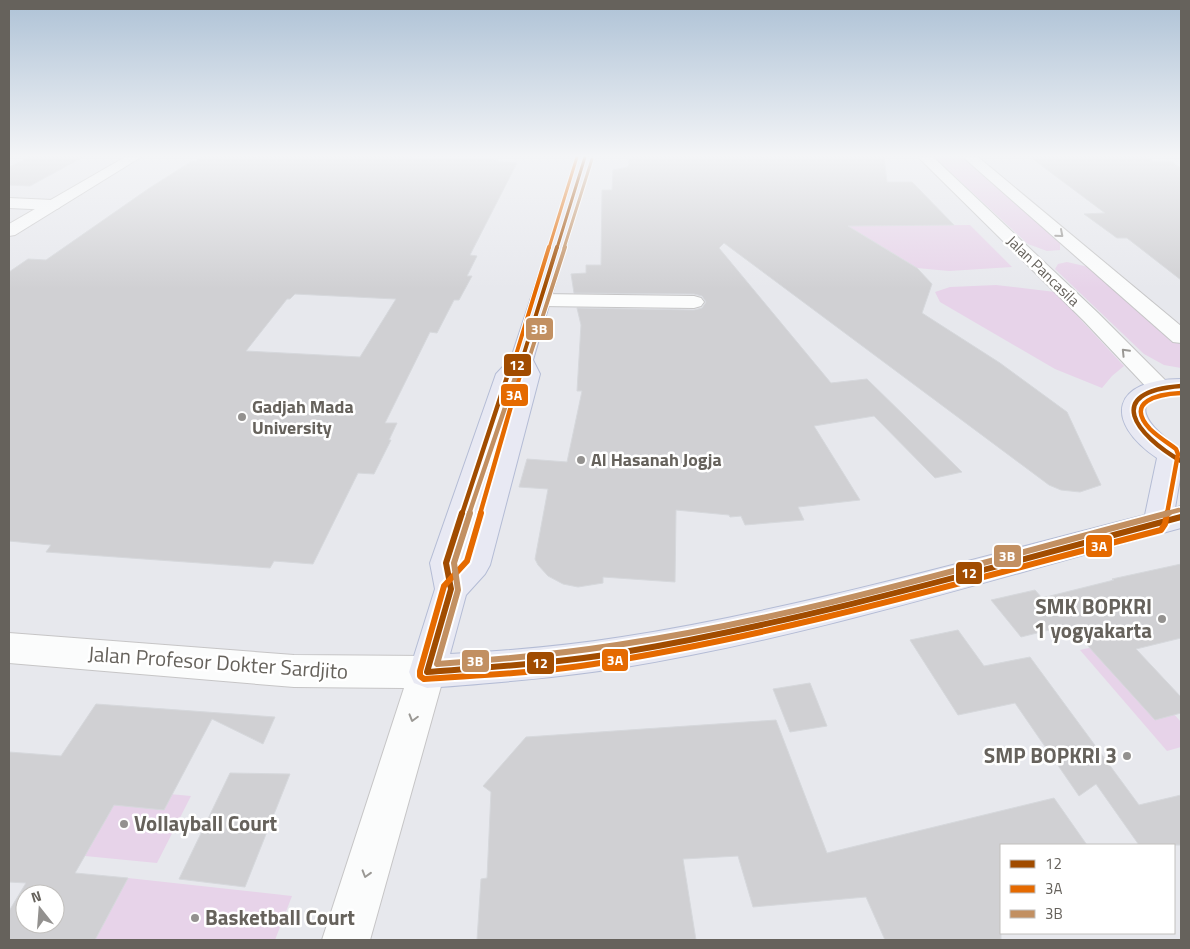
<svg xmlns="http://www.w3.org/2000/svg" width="1190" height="949" font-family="'Titillium Web',sans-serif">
<rect width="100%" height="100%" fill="#e7e8ed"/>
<g fill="#e7d3e9">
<polygon points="934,157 962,157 1060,243 1060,250 1047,251 1028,244"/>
<polygon points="970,225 1012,267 949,271 917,268 848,226"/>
<polygon points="1067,262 1093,268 1181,345 1181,368 1164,365 1144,354 1055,269 1058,264"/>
<polygon points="996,285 1055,292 1124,366 1112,376 1102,388 1055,369 940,302 935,292 950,287"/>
<polygon points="1110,643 1181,722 1181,747 1167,751 1080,650"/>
<polygon points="94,787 191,796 157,863 54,853"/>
<polygon points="128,878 292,896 275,940 95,940"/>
</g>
<g fill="#d0d0d3" stroke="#d6d8dc" fill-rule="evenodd">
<polygon points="30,157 83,157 30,186 9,185 9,167"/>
<path d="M202,157H382L499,160L498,162L517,163L470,255L477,256L467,276H472L459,300H454L437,333L430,332L385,423H397L389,440H391L374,474L358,473L313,564L274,561L270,568L46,552L51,545L9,541V272L28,259L46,260L148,189L192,161H196ZM295,294L396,299L360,357L246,351L287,299H290Z"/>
<polygon points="630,157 884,157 887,182 912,182 954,225 848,226 917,268 932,284 922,313 1000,363 1067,412 1101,485 1080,492 1061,490 1049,485 724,243 719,248 831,383 867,379 962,472 935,478 874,416 814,426 860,500 798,507 804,520 745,525 741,516 730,517 729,515 676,510 675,582 603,577 603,583 578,587 563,584 548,576 538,565 535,559 548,489 519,487 527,459 567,462 582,391 577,391 581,325 577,308 694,310 702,308 706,302 702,296 694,294 574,293 571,274 586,273 586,265 601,265 602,190 612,190 613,170 628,167"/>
<polygon points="1030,157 1145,157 1155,162 1172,162 1181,168 1181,280 1127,238 1117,238 1084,214 1105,213"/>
<polygon points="1181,564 1181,638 1136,649 1181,697 1181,713 1155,720 1069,625 1021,637 991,600 1035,590 1042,598 1114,580 1112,579"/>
<polygon points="958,630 984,666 1030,657 1139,805 1181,795 1181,845 1139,845 1096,784 1079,796 1015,703 958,715 910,640"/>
<polygon points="810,683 827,726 790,732 773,689"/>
<path d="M96,704L275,717L263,744L212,719L164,810L114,805L75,873L128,878L95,940H9V911L26,883L9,882V752L61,756ZM25,894H55V924H25Z"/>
<polygon points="776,720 827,853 1054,798 1087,845 1001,845 1001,940 885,940 866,897 753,907 738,856 683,859 696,940 477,940 481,879 487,878 491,792 483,786 526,737"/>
<polygon points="230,773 290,774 245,887 179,879"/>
</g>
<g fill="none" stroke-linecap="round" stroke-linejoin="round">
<g stroke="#c6c6c7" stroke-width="2">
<g id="street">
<polygon points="918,157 933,157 1098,313 1167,382 1171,387 1167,392 1159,394 1151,392 1084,321"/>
<polygon points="963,157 978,157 1181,326 1181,343 1173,342"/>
<polygon points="9,198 53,200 59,202 61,205 59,208 53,210 9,208"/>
<polygon points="540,294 694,296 701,298 704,302 701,306 694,308 540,306 533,304 530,300 533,296"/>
</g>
</g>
<g stroke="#c6c5c6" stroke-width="2">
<g id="secondary">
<polygon points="125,157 141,157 15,235 9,236 9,224"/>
<polygon points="9,633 294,655 427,656 440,661 445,672 370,940 322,940 404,688 294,687 9,663"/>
</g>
</g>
<g stroke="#b4bcd5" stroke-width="2">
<path id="primary" d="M578,157H592L533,360L540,374L490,565L485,574L466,595L450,654C507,651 565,646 622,637C799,609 972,559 1145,515L1157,458C1102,420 1113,379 1181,379V393C1120,395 1149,429 1181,449V473L1175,508L1181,506V528C996,578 810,637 620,668C556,678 492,683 427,688L414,683L409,672L435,589L430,563L496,374L511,358Z"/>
</g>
<use href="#street" fill="#fbfcfc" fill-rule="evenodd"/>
<use href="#secondary" fill="#fbfcfc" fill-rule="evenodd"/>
<use href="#primary" fill="#e8e9f3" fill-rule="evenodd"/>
<g stroke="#fff" stroke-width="5">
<polyline id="bus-1-far3" points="557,248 585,157"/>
</g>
<g stroke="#fff" stroke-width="6">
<polyline id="bus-1-far2" points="517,365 522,360 557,247"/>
</g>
<g stroke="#fff" stroke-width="8">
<g id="bus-1-far1">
<path d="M1181,386C1102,392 1136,435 1181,461"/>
<polyline points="462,514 508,374 518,364"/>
</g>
</g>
<g stroke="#fff" stroke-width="10">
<path id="bus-1" d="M462,513L446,563L451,589L427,672C493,667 559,663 624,652C812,620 996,566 1181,517"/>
</g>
<g stroke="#fff" stroke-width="5">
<polyline id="bus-2-far3" points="549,248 577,157"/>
</g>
<g stroke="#fff" stroke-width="6">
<polyline id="bus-2-far2" points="517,365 515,358 549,247"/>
</g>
<g stroke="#fff" stroke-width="8">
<g id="bus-2-far1">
<polyline points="480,514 520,375 517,364"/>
<path d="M1167,514L1178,454L1176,449C1168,443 1158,437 1150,429C1124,401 1159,394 1181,393"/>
</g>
</g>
<g stroke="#fff" stroke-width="10">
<path id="bus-2" d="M481,513L467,561L444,586L420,671V676L424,679C480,675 538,673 594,664C785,634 973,579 1161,530L1165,524L1167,513"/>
</g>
<g stroke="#fff" stroke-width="5">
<polyline id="bus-3-far3" points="564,248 592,159"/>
</g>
<g stroke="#fff" stroke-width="6">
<polyline id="bus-3-far2" points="527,365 565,247"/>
</g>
<g stroke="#fff" stroke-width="8">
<g id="bus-3-far1">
<polyline points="469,514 515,378 528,364"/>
<polyline points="1164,514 1179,510"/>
</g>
</g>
<g stroke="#fff" stroke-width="10">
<path id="bus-3" d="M470,513L454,563L458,590L437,664C497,660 558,654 617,645C804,617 986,561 1169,513"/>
</g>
<use href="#bus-1-far3" stroke="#a14c00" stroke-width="3"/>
<use href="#bus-1-far2" stroke="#a14c00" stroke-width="4"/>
<use href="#bus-1-far1" stroke="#a14c00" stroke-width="4.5"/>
<use href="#bus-1" stroke="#a14c00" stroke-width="6"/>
<use href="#bus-2-far3" stroke="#e56a00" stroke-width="3"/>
<use href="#bus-2-far2" stroke="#e56a00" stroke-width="4"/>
<use href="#bus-2-far1" stroke="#e56a00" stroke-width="4.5"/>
<use href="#bus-2" stroke="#e56a00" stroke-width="6"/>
<use href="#bus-3-far3" stroke="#c29062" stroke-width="3"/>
<use href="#bus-3-far2" stroke="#c29062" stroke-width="4"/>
<use href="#bus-3-far1" stroke="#c29062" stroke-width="4.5"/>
<use href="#bus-3" stroke="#c29062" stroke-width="6"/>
</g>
<defs><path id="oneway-chevron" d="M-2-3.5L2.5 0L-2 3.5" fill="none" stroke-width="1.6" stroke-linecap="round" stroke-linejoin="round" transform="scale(1.25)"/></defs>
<g stroke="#9a9894">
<use href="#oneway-chevron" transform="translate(1060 234) rotate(41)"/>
<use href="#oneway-chevron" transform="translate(1125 352) rotate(-134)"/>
<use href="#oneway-chevron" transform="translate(413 718) rotate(106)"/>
<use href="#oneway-chevron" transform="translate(366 874) rotate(107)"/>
</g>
<linearGradient id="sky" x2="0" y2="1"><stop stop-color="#aec2d6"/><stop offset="0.54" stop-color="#f4f5f7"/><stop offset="1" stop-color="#f4f5f7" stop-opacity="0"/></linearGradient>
<rect width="1190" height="289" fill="url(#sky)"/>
<g fill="#93918f" stroke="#fff" stroke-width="2">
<circle cx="242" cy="417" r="5"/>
<circle cx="581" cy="460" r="5"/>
<circle cx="1162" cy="619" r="5"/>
<circle cx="1127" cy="756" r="5"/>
<circle cx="124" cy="824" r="5"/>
<circle cx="195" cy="918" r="5"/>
</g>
<g text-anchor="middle" stroke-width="5" stroke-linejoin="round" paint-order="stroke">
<g font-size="15" fill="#66625c" stroke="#fff">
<text transform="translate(1043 271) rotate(44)" y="5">Jalan Pancasila</text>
</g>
<g font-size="18" font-weight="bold" fill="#66625c" stroke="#fff" text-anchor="start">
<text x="252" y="413">Gadjah Mada<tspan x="252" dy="21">University</tspan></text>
<text x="591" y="466">Al Hasanah Jogja</text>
</g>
<g font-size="21" font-weight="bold" fill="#66625c" stroke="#fff" text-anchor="end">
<text x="1152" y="614">SMK BOPKRI<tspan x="1152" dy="24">1 yogyakarta</tspan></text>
<text x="1117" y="763">SMP BOPKRI 3</text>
<text x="134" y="831" text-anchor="start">Vollayball Court</text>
<text x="205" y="925" text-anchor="start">Basketball Court</text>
</g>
<g font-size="21" fill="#66625c" stroke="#fff">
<text transform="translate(218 663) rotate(4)" y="7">Jalan Profesor Dokter Sardjito</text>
</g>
</g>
<g stroke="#fff" stroke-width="2">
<rect x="525" y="317" width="29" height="24" rx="5" fill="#c29062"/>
<rect x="503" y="353" width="29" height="24" rx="5" fill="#a14c00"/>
<rect x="500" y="383" width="29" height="24" rx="5" fill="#e56a00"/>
<rect x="1085" y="534" width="28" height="24" rx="5" fill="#e56a00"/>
<rect x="993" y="544" width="29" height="24" rx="5" fill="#c29062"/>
<rect x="955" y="561" width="28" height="24" rx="5" fill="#a14c00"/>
<rect x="601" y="648" width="28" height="24" rx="5" fill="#e56a00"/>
<rect x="461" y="649" width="29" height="24" rx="5" fill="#c29062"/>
<rect x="526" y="651" width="29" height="24" rx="5" fill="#a14c00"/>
</g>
<g font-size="14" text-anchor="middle" font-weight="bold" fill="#fff">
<text x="539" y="334">3B</text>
<text x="517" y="370">12</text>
<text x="514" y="400">3A</text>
<text x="1099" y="551">3A</text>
<text x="1007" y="561">3B</text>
<text x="969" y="578">12</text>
<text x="615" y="665">3A</text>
<text x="475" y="666">3B</text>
<text x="540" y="668">12</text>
</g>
<rect width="1190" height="949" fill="none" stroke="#66625c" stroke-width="20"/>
<rect x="1000" y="844" width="175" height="90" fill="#ffffff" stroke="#c2c0be"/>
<rect x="1010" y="860" width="25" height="8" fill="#a14c00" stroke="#c2c0be"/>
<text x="1045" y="869" font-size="15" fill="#66625c">12</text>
<rect x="1010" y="885" width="25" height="8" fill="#e56a00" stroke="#c2c0be"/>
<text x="1045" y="894" font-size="15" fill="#66625c">3A</text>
<rect x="1010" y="910" width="25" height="8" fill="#c29062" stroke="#c2c0be"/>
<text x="1045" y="919" font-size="15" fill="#66625c">3B</text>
<g transform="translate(40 909) rotate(343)"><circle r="24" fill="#ffffff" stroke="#c2c0be"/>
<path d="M0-4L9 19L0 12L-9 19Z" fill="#93918f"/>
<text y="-8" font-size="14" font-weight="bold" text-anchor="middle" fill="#66625c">N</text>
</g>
</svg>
